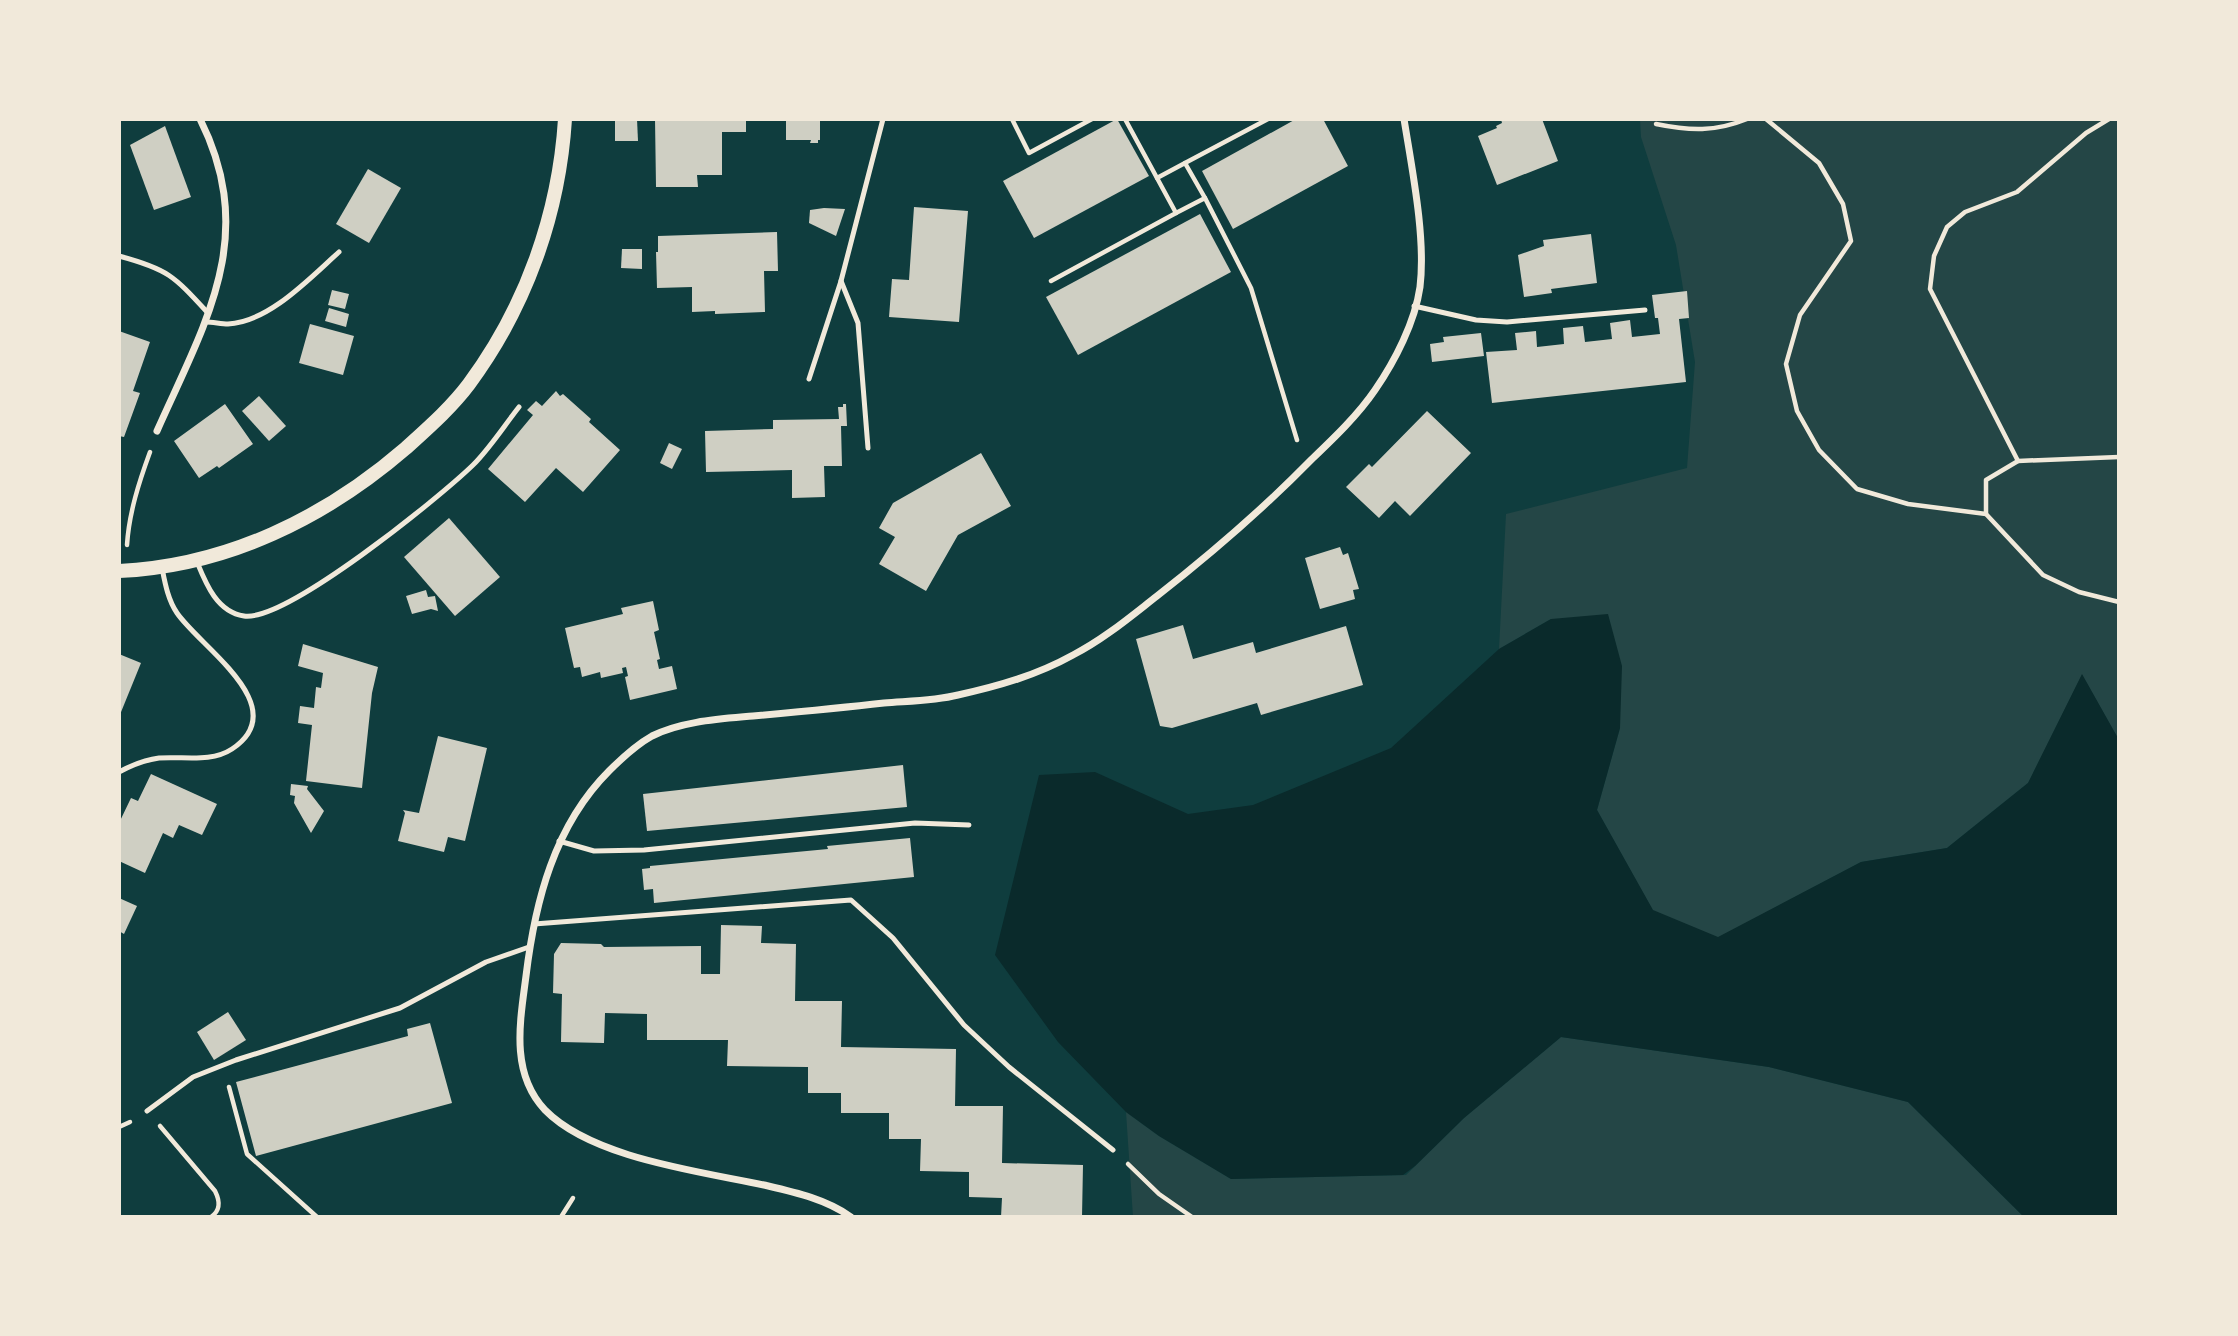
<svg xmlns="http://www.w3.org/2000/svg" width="2238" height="1336" font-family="Montserrat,sans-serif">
<rect width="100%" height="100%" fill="#0f3d3e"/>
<g fill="#244646">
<polygon points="1640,119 2119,119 2119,740 2082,675 2028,783 1947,848 1861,862 1718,938 1653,911 1597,810 1620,728 1551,619 1499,649 1506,514 1687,468 1695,362 1676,245 1641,137"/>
<polygon points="1561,1037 1769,1067 1908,1102 2024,1217 1133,1217 1126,1112 1159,1136 1231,1179 1406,1175 1464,1118"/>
</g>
<polygon fill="#0a2a2b" points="1608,614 1622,666 1620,728 1597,810 1653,910 1718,937 1861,862 1947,848 2028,783 2082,674 2119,740 2119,1217 2024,1217 1908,1102 1769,1067 1561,1037 1464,1118 1415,1166 1403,1175 1231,1179 1159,1136 1126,1112 1058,1042 995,955 1039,775 1095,772 1188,814 1253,805 1391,748 1499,649 1551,619"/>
<g fill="#cfcfc3">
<polygon points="615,119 637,119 638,141 615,141"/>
<polygon points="655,119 746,119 746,132 722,132 722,175 697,175 698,187 656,187"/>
<polygon points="786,119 820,119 820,140 818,140 818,143 810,143 811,140 786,140"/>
<polygon points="1117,119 1149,176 1034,238 1003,181"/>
<polygon points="1296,119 1323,119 1348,166 1233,229 1202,171"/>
<polygon points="1501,119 1542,119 1558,161 1497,185 1478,136 1497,128 1496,126 1502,123"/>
<polygon points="165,126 191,197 154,210 130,145"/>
<polygon points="368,169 401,188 369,243 336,224"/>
<polygon points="914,207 968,211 959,322 889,317 892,279 909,280"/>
<polygon points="824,208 845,209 836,236 809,223 810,210"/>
<polygon points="1200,214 1231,272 1078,355 1046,297"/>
<polygon points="777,232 778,271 764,271 765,312 715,314 715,311 692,312 692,287 657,288 656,252 658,252 658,236"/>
<polygon points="1591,234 1597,283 1551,289 1552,293 1524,297 1518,255 1544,246 1543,240"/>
<polygon points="622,249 642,249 642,269 621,268"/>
<polygon points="332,290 349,294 345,309 328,305"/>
<polygon points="1687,291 1689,318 1679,319 1686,382 1492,403 1486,352 1517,350 1515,333 1536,331 1537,347 1564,344 1563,328 1583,326 1585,342 1612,339 1610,323 1630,320 1632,337 1660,334 1658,318 1655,318 1652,295"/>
<polygon points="329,308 349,314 346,327 325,321"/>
<polygon points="310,324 354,336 343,375 299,363"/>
<polygon points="119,331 150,342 133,391 140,393 124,437 119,436"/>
<polygon points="1481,333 1484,356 1432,362 1430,344 1444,342 1443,337"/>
<polygon points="556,391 560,396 563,394 591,419 589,422 620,450 583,492 556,468 525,502 488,469 533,415 527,410 536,401 542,406"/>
<polygon points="259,396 286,426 269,441 242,411"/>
<polygon points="225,404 253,444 219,468 217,466 199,478 174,441"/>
<polygon points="843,404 846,404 847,426 841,426 842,466 824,466 825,497 792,498 792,470 706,472 705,431 773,429 773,420 839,419 838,407 843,407"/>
<polygon points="1427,411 1471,453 1410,516 1395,501 1379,518 1346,487 1369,464 1372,467"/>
<polygon points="669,443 682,449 672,469 660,463"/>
<polygon points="981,453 1011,506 958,535 926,591 879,564 895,537 879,528 893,503"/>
<polygon points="449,518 500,577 455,616 404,557"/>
<polygon points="1340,547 1343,555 1348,553 1359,589 1353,590 1355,599 1320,609 1305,558"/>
<polygon points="426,590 428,597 435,596 438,611 431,609 412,614 406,596"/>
<polygon points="653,601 659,630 654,632 660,659 657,660 659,669 672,666 677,689 630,700 625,677 628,676 626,667 622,668 623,673 601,678 600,672 582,677 580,667 574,668 565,628 623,614 621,608"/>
<polygon points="1183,625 1193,659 1253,642 1256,653 1346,626 1363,685 1261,715 1257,703 1172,728 1160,726 1136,639"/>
<polygon points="303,644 378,667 372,693 362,788 306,781 312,725 298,723 300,706 314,708 316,687 321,688 323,673 298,666"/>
<polygon points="119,654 141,663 119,717"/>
<polygon points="438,736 487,748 465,841 448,837 444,852 398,841 405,813 403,810 419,813"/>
<polygon points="903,765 907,807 647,831 643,794"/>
<polygon points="151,774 217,804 202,835 179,825 173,838 163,833 145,873 119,861 119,823 131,798 138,801"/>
<polygon points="291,784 308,786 307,789 324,811 311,833 294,803 295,796 290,795"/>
<polygon points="910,838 914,877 654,903 653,889 644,890 642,869 650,868 650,866 828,849 827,846"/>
<polygon points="119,898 137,906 124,934 119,931"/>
<polygon points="721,925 762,926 761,943 796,944 795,1001 842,1001 841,1047 956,1049 955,1106 1003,1106 1002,1163 1083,1165 1082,1217 1001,1217 1002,1198 969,1197 969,1172 920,1171 921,1139 889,1139 889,1113 841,1113 841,1093 808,1093 808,1067 727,1066 728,1040 647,1040 647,1014 605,1013 604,1043 561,1042 562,994 553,993 554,954 561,943 601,944 604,947 701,946 701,974 720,974"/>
<polygon points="228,1012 246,1040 214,1060 197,1032"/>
<polygon points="430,1023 452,1103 256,1156 236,1082 408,1036 407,1029"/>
</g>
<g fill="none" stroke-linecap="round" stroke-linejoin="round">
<g stroke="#f1e9da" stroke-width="4.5">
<polyline points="1012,119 1029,153 1092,119"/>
<polyline points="1766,119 1819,163 1843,204 1851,241 1800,315 1786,364 1797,411 1819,450 1857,489 1908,504 1986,514"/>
<path d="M1656,124C1690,131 1715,132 1747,119"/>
<polyline points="1185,163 1268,119"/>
<polyline points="1157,178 1185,163 1205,198"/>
<polyline points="1176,213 1205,198 1251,288 1297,440"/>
<polyline points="1051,281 1176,213 1125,119"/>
<polyline points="2119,457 2018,461 1986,480 1986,514 2043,575 2079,592 2119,602"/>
<polyline points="2018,461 1930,289 1934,256 1947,227 1965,212 2017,192 2086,133 2109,119"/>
<path d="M127,545C129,513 139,482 150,452"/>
<polyline points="229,1087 247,1154 317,1217"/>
<path d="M160,1126L215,1191C220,1201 221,1210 211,1217"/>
<polyline points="119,1127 130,1122"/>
<polyline points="1128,1164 1159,1194 1192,1217"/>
<polyline points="561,1217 573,1198"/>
</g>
<g stroke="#f1e9da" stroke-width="5">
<path d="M119,256C168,269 174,276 208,313"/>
<polyline points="841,281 858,323 868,448"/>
<polyline points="1414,306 1476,320 1507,322 1645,310"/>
<path d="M206,322C213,322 221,324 228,324C269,322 310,278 339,252"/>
<polyline points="809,379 841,281 883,119"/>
<path d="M197,562C206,584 217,612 244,616C286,622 439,498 473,465C490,448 504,426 519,407"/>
<path d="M119,772C132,765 144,760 159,758C183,756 211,763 232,749C295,707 200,647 177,613C168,600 165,583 162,568"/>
<polyline points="559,841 594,851 644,850 915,823 969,825"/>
<polyline points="534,924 851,900 893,938 964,1025 1009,1067 1113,1150"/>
<polyline points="147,1111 193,1077 236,1060 400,1008 486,962 529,947"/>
</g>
<g stroke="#f1e9da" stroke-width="7">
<path d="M157,431C205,323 259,237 200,119"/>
<path d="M851,1217C826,1199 794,1192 764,1185C698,1171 592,1158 545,1110C510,1073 520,1022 526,976C535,902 554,826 609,771C622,758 636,745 652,736C682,721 720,719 753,716C797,712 840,708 884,703C909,701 934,701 958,695C999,686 1037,675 1073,655C1104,639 1130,617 1157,596C1212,553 1264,508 1312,459C1334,438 1358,415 1375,390C1395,361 1415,322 1420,287C1426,238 1412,169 1404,119"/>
</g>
<path stroke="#f1e9da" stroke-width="14" d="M119,571C227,566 325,518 406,448C428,428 451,408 469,384C526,307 559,214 565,119"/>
</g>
<rect width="2238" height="1336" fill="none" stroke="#f1e9da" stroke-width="242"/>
</svg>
